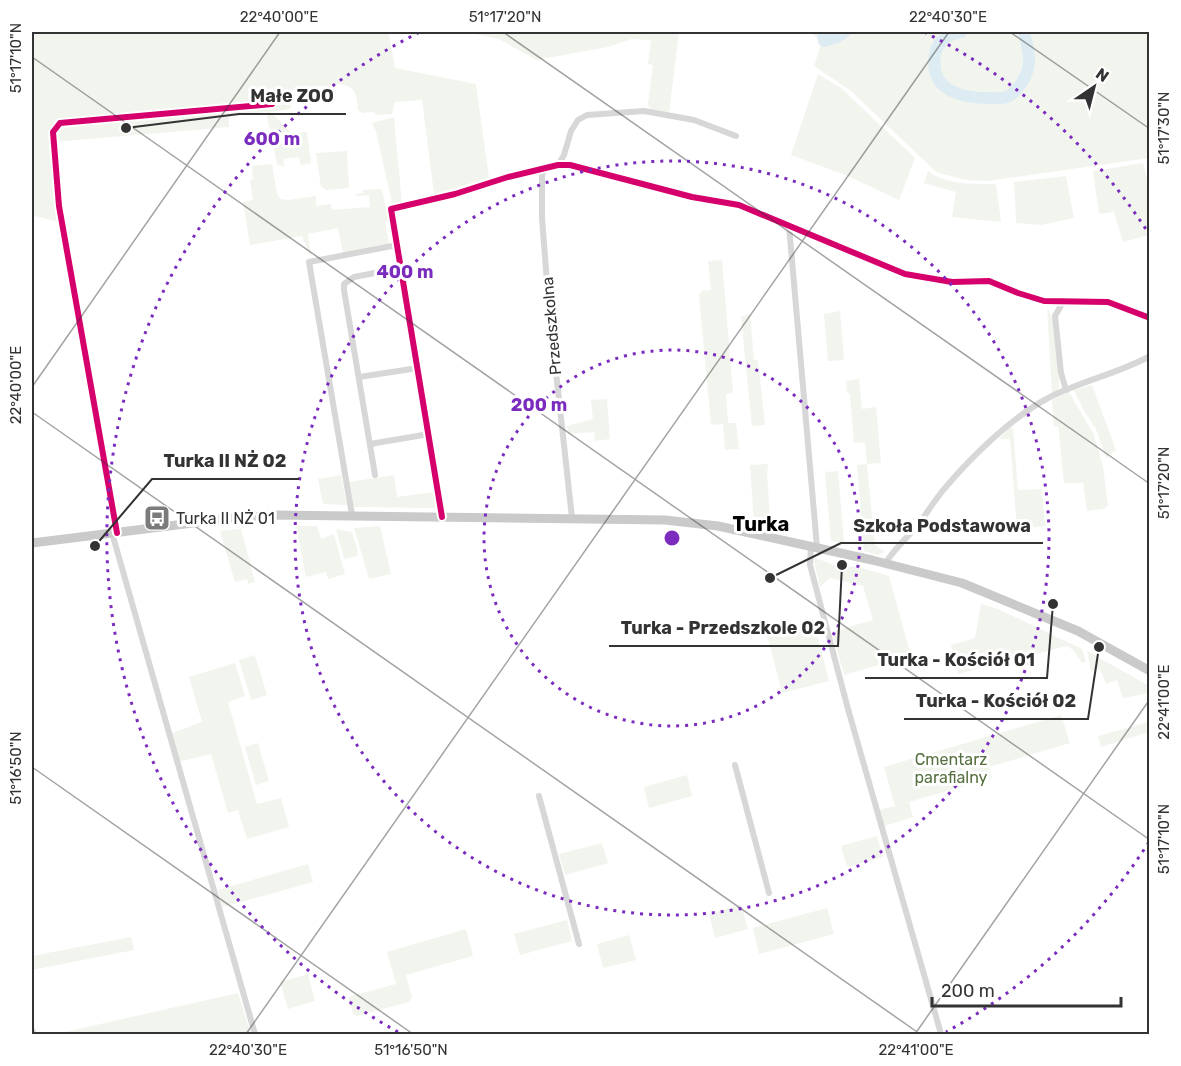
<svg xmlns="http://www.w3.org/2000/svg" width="1181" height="1066" font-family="Rubik,sans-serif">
<rect width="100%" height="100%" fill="#fff"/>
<g fill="#f1f5ed">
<path d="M32,32H393L389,34L395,68L476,84L489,178L434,194L422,100L395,102L392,114L376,115L374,112L363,113L358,110C357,96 356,87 341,84L291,90V109L270,112L292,133L307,132L311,163L301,165L299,157L283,159L284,167L277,164L266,112L229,117V127L54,142L62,223L32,215Z"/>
<polygon points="466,32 679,32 669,113 650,109 648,104 653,65 648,64 651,40 631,39 608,47 536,60 499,39"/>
<polygon points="811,32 1149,32 1149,158 987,181 966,180 939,173 934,170 851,91 814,66 821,44"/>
<polygon points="818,74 841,88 915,158 899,200 848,176 791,155"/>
<polygon points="394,117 402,204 392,203 376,131 372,123"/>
<polygon points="347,151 349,188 327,190 321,187 316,153"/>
<polygon points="1143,163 1149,186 1149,235 1123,242 1114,212 1099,214 1093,171"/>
<polygon points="272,164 277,194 280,199 289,200 316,196 316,206 331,204 332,210 370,207 369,195 356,196 356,194 363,193 363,190 378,189 382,190 389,221 385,222 389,243 343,253 338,228 308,234 311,258 302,236 250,245 243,202 253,200 250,180 253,179 252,166"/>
<path d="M928,171C946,185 975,184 996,184L1001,222L952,217L956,192L924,183Z"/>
<polygon points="1066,176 1074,218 1041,225 1016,223 1014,182"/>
<polygon points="722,260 733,393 726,394 728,423 736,423 739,449 725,450 723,424 711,425 699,295 702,291 711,290 708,261"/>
<path d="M1047,308C1059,323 1058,365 1059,385L1057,391L1052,393Z"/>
<polygon points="840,311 844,360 828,361 824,314"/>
<polygon points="750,314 754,360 758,360 765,425 752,426 741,317"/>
<polygon points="859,379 862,409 876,407 881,463 867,464 875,545 885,552 878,555 864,551 857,465 867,464 865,442 854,443 850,394 847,393 846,381"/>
<polygon points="1092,385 1116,450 1106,458 1096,429 1083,409 1074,390"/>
<polygon points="1069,392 1094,435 1103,467 1108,505 1104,509 1087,511 1083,483 1064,483 1058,426 1054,427 1052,400"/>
<polygon points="607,399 610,439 595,441 594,432 568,434 567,426 593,419 591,400"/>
<polygon points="1010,427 1013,429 1018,490 1042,489 1045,526 1017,529 1010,439 999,439"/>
<polygon points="768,464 767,475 771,530 754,524 750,465"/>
<polygon points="838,471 844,543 831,541 825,472"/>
<polygon points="341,475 347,505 323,504 318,479"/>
<polygon points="394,475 397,497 434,492 436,508 353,507 349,482"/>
<polygon points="296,526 317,526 321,539 334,534 345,574 328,579 326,572 306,577"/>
<polygon points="380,526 391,574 369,579 354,528"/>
<polygon points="241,529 255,582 248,584 247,579 235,582 220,531"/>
<polygon points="336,529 352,532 358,551 357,556 344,559"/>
<polygon points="813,557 837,566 858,567 889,576 911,656 844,675 832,632 873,620 863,586 830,578 820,587"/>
<polygon points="981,604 998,609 1082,649 1086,662 1082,663 1073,650 1067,646 958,674 951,645 975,638"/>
<polygon points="814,622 829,681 782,693 767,634"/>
<polygon points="1087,651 1149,686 1149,693 1123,698 1117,680 1106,684 1100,669 1091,671"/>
<polygon points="255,655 267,695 251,700 239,660"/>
<polygon points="235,663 245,696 228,702 257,804 281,798 289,827 247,839 238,810 228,813 211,754 178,762 170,734 202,722 189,677"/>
<polygon points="1061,715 1070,743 989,767 992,778 909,802 913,817 884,826 880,810 895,806 884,767"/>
<polygon points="1149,722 1149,732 1101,747 1098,736"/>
<polygon points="258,743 269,781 256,785 245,747"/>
<polygon points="687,775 692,796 649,808 644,787"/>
<polygon points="877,836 883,857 847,867 841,846"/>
<polygon points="602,843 608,863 565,875 559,854"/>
<polygon points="308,864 313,882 223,907 218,890"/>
<polygon points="741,905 748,929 715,938 709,914"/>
<polygon points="827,908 834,934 759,954 753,928"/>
<polygon points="567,920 572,941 520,955 514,934"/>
<polygon points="466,929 473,956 406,975 412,997 409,1002 357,1016 353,1014 348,997 396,984 387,952"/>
<polygon points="629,935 636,960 603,968 597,944"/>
<polygon points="131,937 134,950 32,970 32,956"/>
<polygon points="308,974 315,1001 288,1009 280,982"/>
<polygon points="238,993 251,1034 56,1034"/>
</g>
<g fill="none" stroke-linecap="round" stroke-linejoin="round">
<g stroke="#ddebf3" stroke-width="12">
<polyline points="823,32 824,41 837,37 845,32"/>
<path d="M961,32C948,35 938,40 935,54C929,90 960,98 989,98C995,98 1002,99 1007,97C1018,92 1028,75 1029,63C1030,53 1026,41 1024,32"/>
</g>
<g stroke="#d7d7d7" stroke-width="6">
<polyline points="558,165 564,155 571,131 578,120 587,115 644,111 694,120 736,136"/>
<polyline points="544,169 542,176 542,218 549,308 572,518"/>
<polyline points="789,226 817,547"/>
<polyline points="1063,302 1055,316 1061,373 1066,390"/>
<polyline points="359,377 418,368"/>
<polyline points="370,444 429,434"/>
<polyline points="375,475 344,290 344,284 354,277 401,268"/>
<polyline points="352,515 309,262 397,245"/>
<polyline points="442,517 391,209 455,194 508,177 558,165 570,165 692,197 739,205 905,274 952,282 989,281 1018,293 1044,301 1108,302 1150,318"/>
<polyline points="112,533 255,1034"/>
<polyline points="117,533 59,206 53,132 60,123 272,104"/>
<polyline points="811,546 810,565 848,709 941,1034"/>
<path d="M886,563C890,553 913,532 921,521C929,510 936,498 945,488C972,456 1011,418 1048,398C1081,381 1117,374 1150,356"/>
<polyline points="735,765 769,893"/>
<polyline points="539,796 579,944"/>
<polyline points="32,1030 34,1034"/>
</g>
<polyline stroke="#cacaca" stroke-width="9" points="32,543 233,518 273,515 665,520 718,526 872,560 962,583 1078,631 1150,671"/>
<g stroke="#fff" stroke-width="10">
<g id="cycleway">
<polyline points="442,517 391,209 455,194 508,177 558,165 570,165 692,197 739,205 905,274 952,282 989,281 1018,293 1044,301 1108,302 1150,318"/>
<polyline points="117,533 59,206 53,132 60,123 272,104"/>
</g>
</g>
<use href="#cycleway" stroke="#d6006c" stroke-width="6"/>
</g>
<path fill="none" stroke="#333" stroke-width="1.5" stroke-opacity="0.45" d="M503,32L1150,484M1010,32L1150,129M32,57L1150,840M32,387L280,32M32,412L920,1034M32,767L413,1034M246,1034L949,32M915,1034L1150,699"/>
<g fill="none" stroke="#7b2cbf" stroke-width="3" stroke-dasharray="3 6">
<circle cx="672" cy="538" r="188"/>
<circle cx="672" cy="538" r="377"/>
<path d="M1149 842A565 565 0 0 1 946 1032M398 1032A565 565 0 0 1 420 32M924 32A565 565 0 0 1 1149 234"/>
</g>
<defs>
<g id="bus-square" transform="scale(1.35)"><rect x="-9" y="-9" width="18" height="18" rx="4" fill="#7a7a7a" stroke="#fff"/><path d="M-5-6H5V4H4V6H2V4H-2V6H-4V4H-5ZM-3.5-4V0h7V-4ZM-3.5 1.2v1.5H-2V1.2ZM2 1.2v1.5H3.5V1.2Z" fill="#fff"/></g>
</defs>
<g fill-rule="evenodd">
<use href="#bus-square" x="157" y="518"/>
</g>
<g text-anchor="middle" stroke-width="6" stroke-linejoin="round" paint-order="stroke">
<g font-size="16" fill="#333" stroke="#fff">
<text transform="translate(551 326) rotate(-95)" y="6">Przedszkolna</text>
</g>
<g font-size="16" fill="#333" stroke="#fff" text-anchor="start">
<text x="176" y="524">Turka II NŻ 01</text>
</g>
<g font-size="16" fill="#56703f" stroke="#fff">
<text x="951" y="765">Cmentarz<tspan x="951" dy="18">parafialny</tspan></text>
</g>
<g font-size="20" font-weight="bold" fill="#000" stroke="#fff">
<text x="761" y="531">Turka</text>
</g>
</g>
<circle cx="672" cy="538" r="9" fill="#7b2cbf" stroke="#fff" stroke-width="3"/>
<g font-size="18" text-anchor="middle" font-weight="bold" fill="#7b2cbf" stroke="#fff" stroke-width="6" stroke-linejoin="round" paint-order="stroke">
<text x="272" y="145">600 m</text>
<text x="405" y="278">400 m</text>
<text x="539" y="411">200 m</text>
</g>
<path fill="none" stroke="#333" stroke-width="2" d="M126 128L239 114H346M95 546L152 479H299M770 578L841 543H1043M842 565L838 646H609M1053 604L1047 678H865M1099 647L1088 719H904"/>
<g fill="#333" stroke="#fff" stroke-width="2">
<circle cx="126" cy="128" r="6"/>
<circle cx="95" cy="546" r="6"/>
<circle cx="770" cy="578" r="6"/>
<circle cx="842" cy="565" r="6"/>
<circle cx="1053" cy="604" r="6"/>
<circle cx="1099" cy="647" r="6"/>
</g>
<g font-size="18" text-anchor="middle" font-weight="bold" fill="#333" stroke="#fff" stroke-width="6" stroke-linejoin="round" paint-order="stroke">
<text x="292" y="102">Małe ZOO</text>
<text x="225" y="467">Turka II NŻ 02</text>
<text x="942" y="532">Szkoła Podstawowa</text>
<text x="723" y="634">Turka - Przedszkole 02</text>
<text x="956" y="666">Turka - Kościół 01</text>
<text x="996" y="707">Turka - Kościół 02</text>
</g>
<rect width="1181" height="1066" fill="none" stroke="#ffffff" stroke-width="66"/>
<g transform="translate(1094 87) rotate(35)" stroke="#ffffff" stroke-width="4.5" paint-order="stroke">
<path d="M0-4.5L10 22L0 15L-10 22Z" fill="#333333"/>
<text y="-9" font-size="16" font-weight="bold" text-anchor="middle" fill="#333333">N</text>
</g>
<path d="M932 997v9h189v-9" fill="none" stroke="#333333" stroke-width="3"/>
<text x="941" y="997" font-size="18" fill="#333333" stroke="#ffffff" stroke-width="4.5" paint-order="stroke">200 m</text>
<rect x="33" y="33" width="1115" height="1000" fill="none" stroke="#333" stroke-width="2"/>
<g font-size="15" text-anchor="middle" fill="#333">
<text x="279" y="22">22°40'00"E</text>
<text x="505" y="22">51°17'20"N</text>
<text x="948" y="22">22°40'30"E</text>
<text transform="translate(16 58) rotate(-90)" y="5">51°17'10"N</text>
<text transform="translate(1164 128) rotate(-90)" y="5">51°17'30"N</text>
<text transform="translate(16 385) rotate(-90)" y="5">22°40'00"E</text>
<text transform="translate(1164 483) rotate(-90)" y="5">51°17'20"N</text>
<text transform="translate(1164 702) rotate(-90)" y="5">22°41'00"E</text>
<text transform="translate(16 768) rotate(-90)" y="5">51°16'50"N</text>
<text transform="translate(1164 839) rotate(-90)" y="5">51°17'10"N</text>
<text x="248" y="1055">22°40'30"E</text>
<text x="411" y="1055">51°16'50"N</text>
<text x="916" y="1055">22°41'00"E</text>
</g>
</svg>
